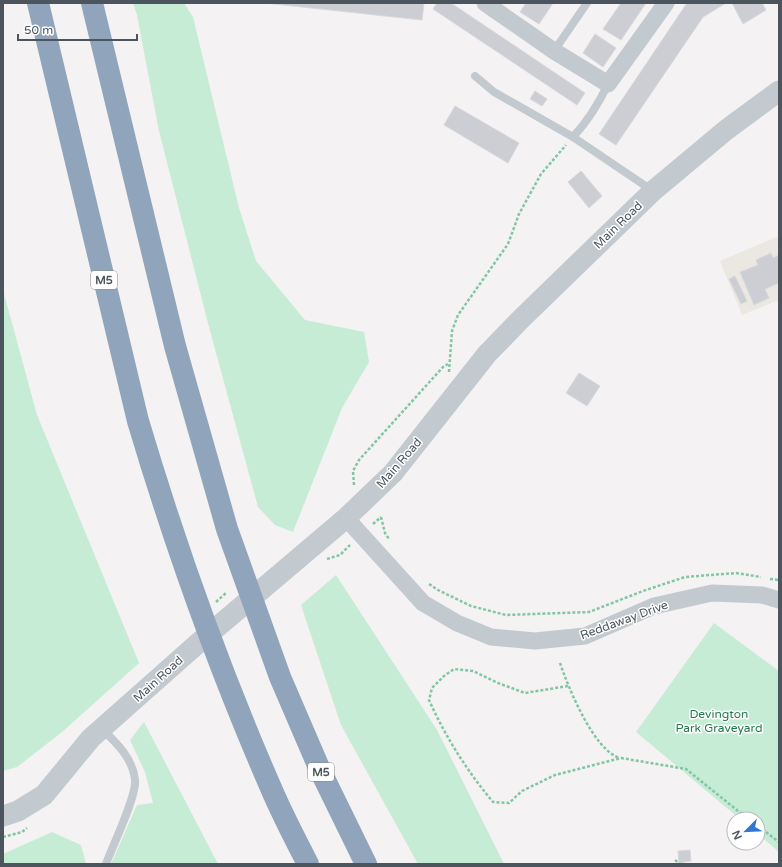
<svg xmlns="http://www.w3.org/2000/svg" width="782" height="867" font-family="'Varela Round',sans-serif">
<rect width="100%" height="100%" fill="#f4f2f2"/>
<polygon fill="#eae8e0" points="779,236 779,300 742,315 720,261"/>
<g fill="#c6ecd5">
<polygon points="133,3 184,3 193,17 239,208 256,261 305,320 364,332 369,362 342,408 293,532 275,525 258,507 209,327 159,131 137,15"/>
<polygon points="3,290 37,415 139,663 62,732 17,767 3,771"/>
<polygon points="336,575 437,730 504,864 418,864 341,725 301,605"/>
<polygon points="714,623 779,671 779,852 758,834 758,819 740,819 636,732"/>
<polygon points="144,722 218,864 111,864 137,805 153,803 145,772 130,740"/>
<polygon points="52,832 81,845 86,864 3,864 3,854"/>
</g>
<g fill="#cdced4" stroke="#d7d9dd">
<polygon points="265,3 424,3 422,20"/>
<polygon points="437,3 451,3 585,93 577,105 433,9"/>
<polygon points="526,3 553,3 539,24 520,12"/>
<polygon points="621,3 646,3 621,40 603,29"/>
<polygon points="687,3 726,3 703,17 616,145 599,134"/>
<polygon points="732,3 762,3 766,10 743,24"/>
<polygon points="595,34 616,48 603,67 583,53"/>
<polygon points="535,91 547,99 542,106 530,99"/>
<polygon points="455,106 519,143 508,163 444,125"/>
<polygon points="581,171 602,196 589,208 568,182"/>
<polygon points="771,253 773,258 779,255 779,283 765,289 769,298 754,305 740,272 758,265 756,260"/>
<polygon points="735,276 747,301 741,304 729,279"/>
<polygon points="579,373 600,386 587,406 566,393"/>
<polygon points="690,850 691,861 679,863 678,851"/>
</g>
<g fill="none" stroke-linecap="round" stroke-linejoin="round">
<g stroke="#82c7a4" stroke-width="2.5" stroke-dasharray="3 2" stroke-linecap="butt">
<polyline points="449,372 452,331 458,315 508,244 519,214 541,174 566,145"/>
<polyline points="354,485 353,471 359,460 443,367 448,364"/>
<polyline points="381,517 385,533 389,539"/>
<polyline points="373,524 381,517"/>
<polyline points="327,559 340,555 350,545"/>
<polyline points="770,579 779,580"/>
<polyline points="429,584 438,590 471,606 506,615 589,612 643,591 685,577 736,573 761,577"/>
<polyline points="216,602 226,593"/>
<path d="M560,663C568,687 594,751 620,758"/>
<path d="M568,686L525,693L498,683L473,671L454,669L444,676L432,688L429,700C445,736 467,771 493,802L509,803L522,791L555,775L621,758L686,769L748,819"/>
<polyline points="758,826 779,842"/>
<polyline points="3,837 22,832 27,828"/>
<polyline points="675,860 680,864"/>
</g>
<g stroke="#c2c9cf" stroke-width="8">
<polyline points="554,51 587,3"/>
<polyline points="475,76 494,92 573,137 653,191"/>
<path d="M573,137C588,121 598,105 608,84"/>
<path d="M102,729C117,743 133,759 135,780C137,796 112,847 106,864"/>
</g>
<g stroke="#c2c9cf" stroke-width="17">
<polyline points="485,3 554,51 608,84 666,3"/>
<polyline points="346,518 423,603 457,623 491,637 535,641 585,636 654,606 712,593 762,595 779,600"/>
</g>
<polyline stroke="#c2c9cf" stroke-width="21" points="3,816 18,811 44,795 91,738 196,645 346,518 393,473 487,354 522,318 653,191 726,130 779,91"/>
<g stroke="#90a5bb" stroke-width="22">
<path d="M38,3L138,421C175,545 219,669 271,788C282,814 295,839 308,864"/>
<polyline points="92,3 175,346 227,529 280,677 320,770 366,864"/>
</g>
</g>
<g text-anchor="middle" stroke-width="3" stroke-linejoin="round" paint-order="stroke">
<g fill="#fff" stroke="#82888e" stroke-width="1">
<rect x="91" y="271" width="26" height="18" rx="3"/>
<rect x="308" y="763" width="26" height="18" rx="3"/>
</g>
<g font-size="11" font-weight="bold" fill="#4c555e">
<text x="104" y="284">M5</text>
<text x="321" y="776">M5</text>
</g>
<g font-size="12" fill="#4c555e" stroke="#fff">
<text transform="translate(618 225) rotate(-44)" y="4">Main Road</text>
<text transform="translate(399 463) rotate(-49)" y="4">Main Road</text>
<text transform="translate(624 620) rotate(-20)" y="4">Reddaway Drive</text>
<text transform="translate(158 679) rotate(-42)" y="4">Main Road</text>
</g>
<g font-size="12" fill="#22794d" stroke="#fff">
<text x="719" y="718">Devington<tspan x="719" dy="14">Park Graveyard</tspan></text>
</g>
</g>
<rect width="782" height="867" fill="none" stroke="#4c555e" stroke-width="8"/>
<g transform="translate(746 831) rotate(246)"><circle r="19" fill="#ffffff" stroke="#b7bbbf"/>
<path d="M0-3L7 15L0 10L-7 15Z" fill="#2e77d3"/>
<text y="-6" font-size="11" font-weight="bold" text-anchor="middle" fill="#4c555e">N</text>
</g>
<path d="M18 34v6h119v-6" fill="none" stroke="#4c555e" stroke-width="2"/>
<text x="24" y="34" font-size="12" fill="#4c555e" stroke="#ffffff" stroke-width="3" paint-order="stroke">50 m</text>
</svg>
